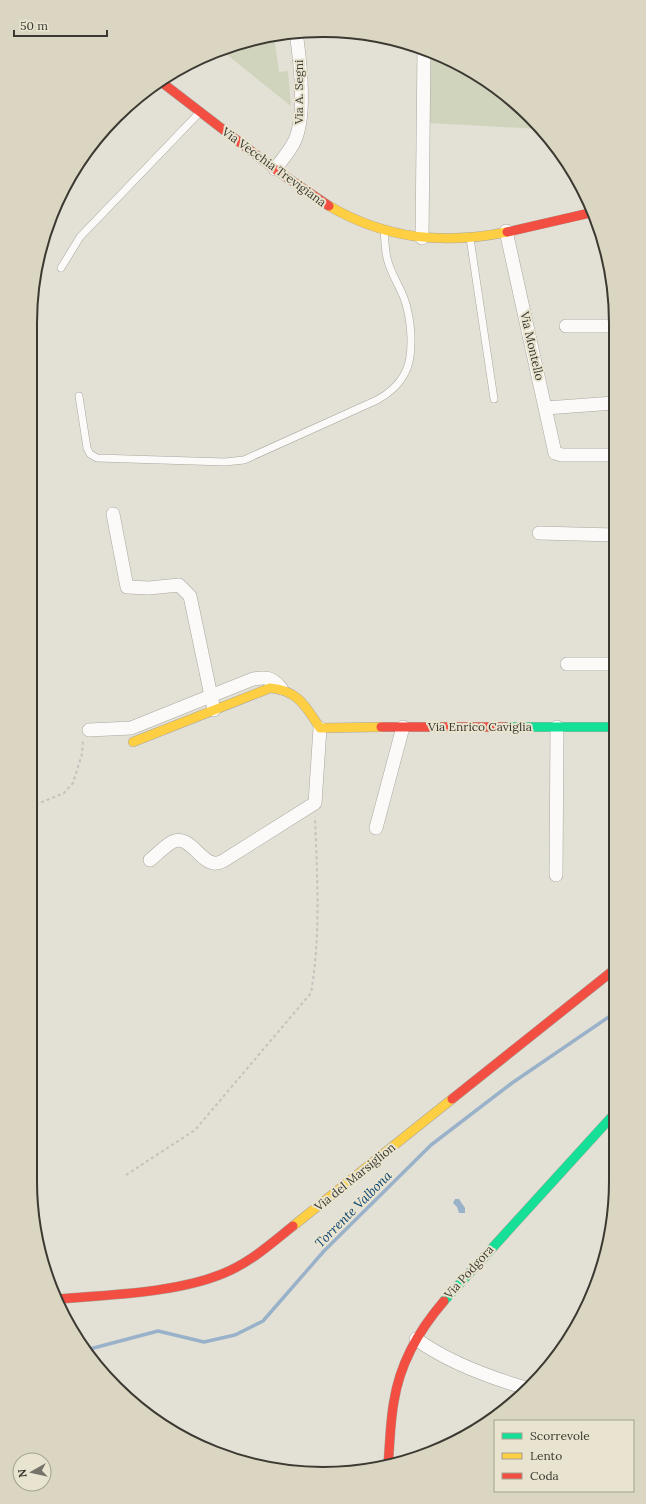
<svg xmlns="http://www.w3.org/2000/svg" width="646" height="1504" font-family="Lora,serif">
<rect width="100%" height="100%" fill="#e3e0d5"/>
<g fill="#d1d4bc">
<polygon points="274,36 279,72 288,71 291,106 221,50 247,40"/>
<polygon points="427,50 486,80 539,129 429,123"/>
</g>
<polygon fill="#9ab2c9" points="455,1199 459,1199 465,1208 465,1213 459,1213 457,1207 453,1203"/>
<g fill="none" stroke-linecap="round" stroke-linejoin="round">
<polyline stroke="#9ab2c9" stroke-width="3.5" points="86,1350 158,1331 204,1342 235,1335 263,1321 324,1251 431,1145 512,1083 616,1012"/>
<g stroke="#a9a79f" stroke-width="8">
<g id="lane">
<polyline points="470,238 494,399"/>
<polyline points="61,268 80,237 200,112"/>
<path d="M79,396L87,448L90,454L97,458L225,462L244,460L377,400C388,394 399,385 405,373C415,354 411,317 404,298C399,285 390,272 387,258C385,249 385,240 384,231"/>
</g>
</g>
<g stroke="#a9a79f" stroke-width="14">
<g id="street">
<path d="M275,169C281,161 288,153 293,144C307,120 300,60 296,32"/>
<polyline points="506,231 555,453 562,455 614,455"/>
<polyline points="422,238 424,49"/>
<polyline points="566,326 614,326"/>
<polyline points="546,408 614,403"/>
<polyline points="113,514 127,587 149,588 179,585 190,596 214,710"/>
<polyline points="539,533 614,535"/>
<polyline points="567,664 615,664"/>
<path d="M89,730L131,728L253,679C267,677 271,677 281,688"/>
<polyline points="376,828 403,727"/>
<path d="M150,860C156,855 164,847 172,842C189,833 200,862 214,863C217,864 220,862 223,861L315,803L320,728"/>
<polyline points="556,875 557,727"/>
<path d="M416,1339C448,1362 488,1377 526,1388"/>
</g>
</g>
<g stroke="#a9a79f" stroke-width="10">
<g id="fast">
<polyline points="506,727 615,727"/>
<polyline points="444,1301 616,1112"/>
</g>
</g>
<g stroke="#a9a79f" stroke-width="10">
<g id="slow">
<path d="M329,206C386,239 443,245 507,232"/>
<path d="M133,742L270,688C298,690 306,707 320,728L381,727"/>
<polyline points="293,1226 452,1099"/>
</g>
</g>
<g stroke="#a9a79f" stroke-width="10">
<g id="jam">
<polyline points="160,81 273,168 329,206"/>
<polyline points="507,232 594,212"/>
<polyline points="381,727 506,727"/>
<polyline points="452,1099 615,969"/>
<path d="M56,1299C108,1295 184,1293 231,1270C254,1259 273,1242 293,1226"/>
<path d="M388,1465C390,1444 390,1422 394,1401C400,1363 419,1330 444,1301"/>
</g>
</g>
<g stroke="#c3c2be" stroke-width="2" stroke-dasharray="3 3" stroke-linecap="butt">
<polyline points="30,807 64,793 73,783 82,754 83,740"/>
<path d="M126,1175L195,1130L311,993C321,934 317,876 315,817"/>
</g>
<use href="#lane" stroke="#fbfaf9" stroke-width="7"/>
<use href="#street" stroke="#fbfaf9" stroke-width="13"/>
<use href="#fast" stroke="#16e098" stroke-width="9"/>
<use href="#slow" stroke="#ffcf43" stroke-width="9"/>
<use href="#jam" stroke="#f24e42" stroke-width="9"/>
</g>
<g text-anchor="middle" stroke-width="4" stroke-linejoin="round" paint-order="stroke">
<g font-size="12" fill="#3b3931" stroke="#e9e4cf">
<text transform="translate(299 92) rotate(-90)" y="4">Via A. Segni</text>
<text transform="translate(274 167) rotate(36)" y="4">Via Vecchia Trevigiana</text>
<text transform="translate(532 346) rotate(77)" y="4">Via Montello</text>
<text x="480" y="731">Via Enrico Caviglia</text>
<text transform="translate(355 1177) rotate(-39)" y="4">Via del Marsiglion</text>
<text transform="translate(469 1272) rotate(-48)" y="4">Via Podgora</text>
</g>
<g font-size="13" font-style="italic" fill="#0a4574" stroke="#e9e4cf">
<text transform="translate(353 1209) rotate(-45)" y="5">Torrente Valbona</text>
</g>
</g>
<path d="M0 0H646V1504H0ZM323 37H323A286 286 0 0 1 609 323V1181A286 286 0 0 1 323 1467H323A286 286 0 0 1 37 1181V323A286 286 0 0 1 323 37Z" fill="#dbd6c2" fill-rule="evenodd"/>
<path fill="none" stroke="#3b3931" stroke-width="2" d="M323 37H323A286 286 0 0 1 609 323V1181A286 286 0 0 1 323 1467H323A286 286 0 0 1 37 1181V323A286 286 0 0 1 323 37Z"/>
<rect x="494" y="1420" width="140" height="72" fill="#e9e4cf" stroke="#a3a090"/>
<rect x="502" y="1433" width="20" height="6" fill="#16e098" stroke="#a3a090"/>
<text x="530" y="1440" font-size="12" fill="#3b3931">Scorrevole</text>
<rect x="502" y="1453" width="20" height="6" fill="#ffcf43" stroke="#a3a090"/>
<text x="530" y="1460" font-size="12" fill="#3b3931">Lento</text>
<rect x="502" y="1473" width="20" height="6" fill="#f24e42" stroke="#a3a090"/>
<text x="530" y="1480" font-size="12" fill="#3b3931">Coda</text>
<g transform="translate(32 1472) rotate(262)"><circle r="19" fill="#e9e4cf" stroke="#a3a090"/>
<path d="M0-3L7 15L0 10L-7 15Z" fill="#76736a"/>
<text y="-6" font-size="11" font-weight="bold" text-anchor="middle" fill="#3b3931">N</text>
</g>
<path d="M14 30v6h93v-6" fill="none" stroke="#3b3931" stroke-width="2"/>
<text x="20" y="30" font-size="12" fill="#3b3931" stroke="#e9e4cf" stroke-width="3" paint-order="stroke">50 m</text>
</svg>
